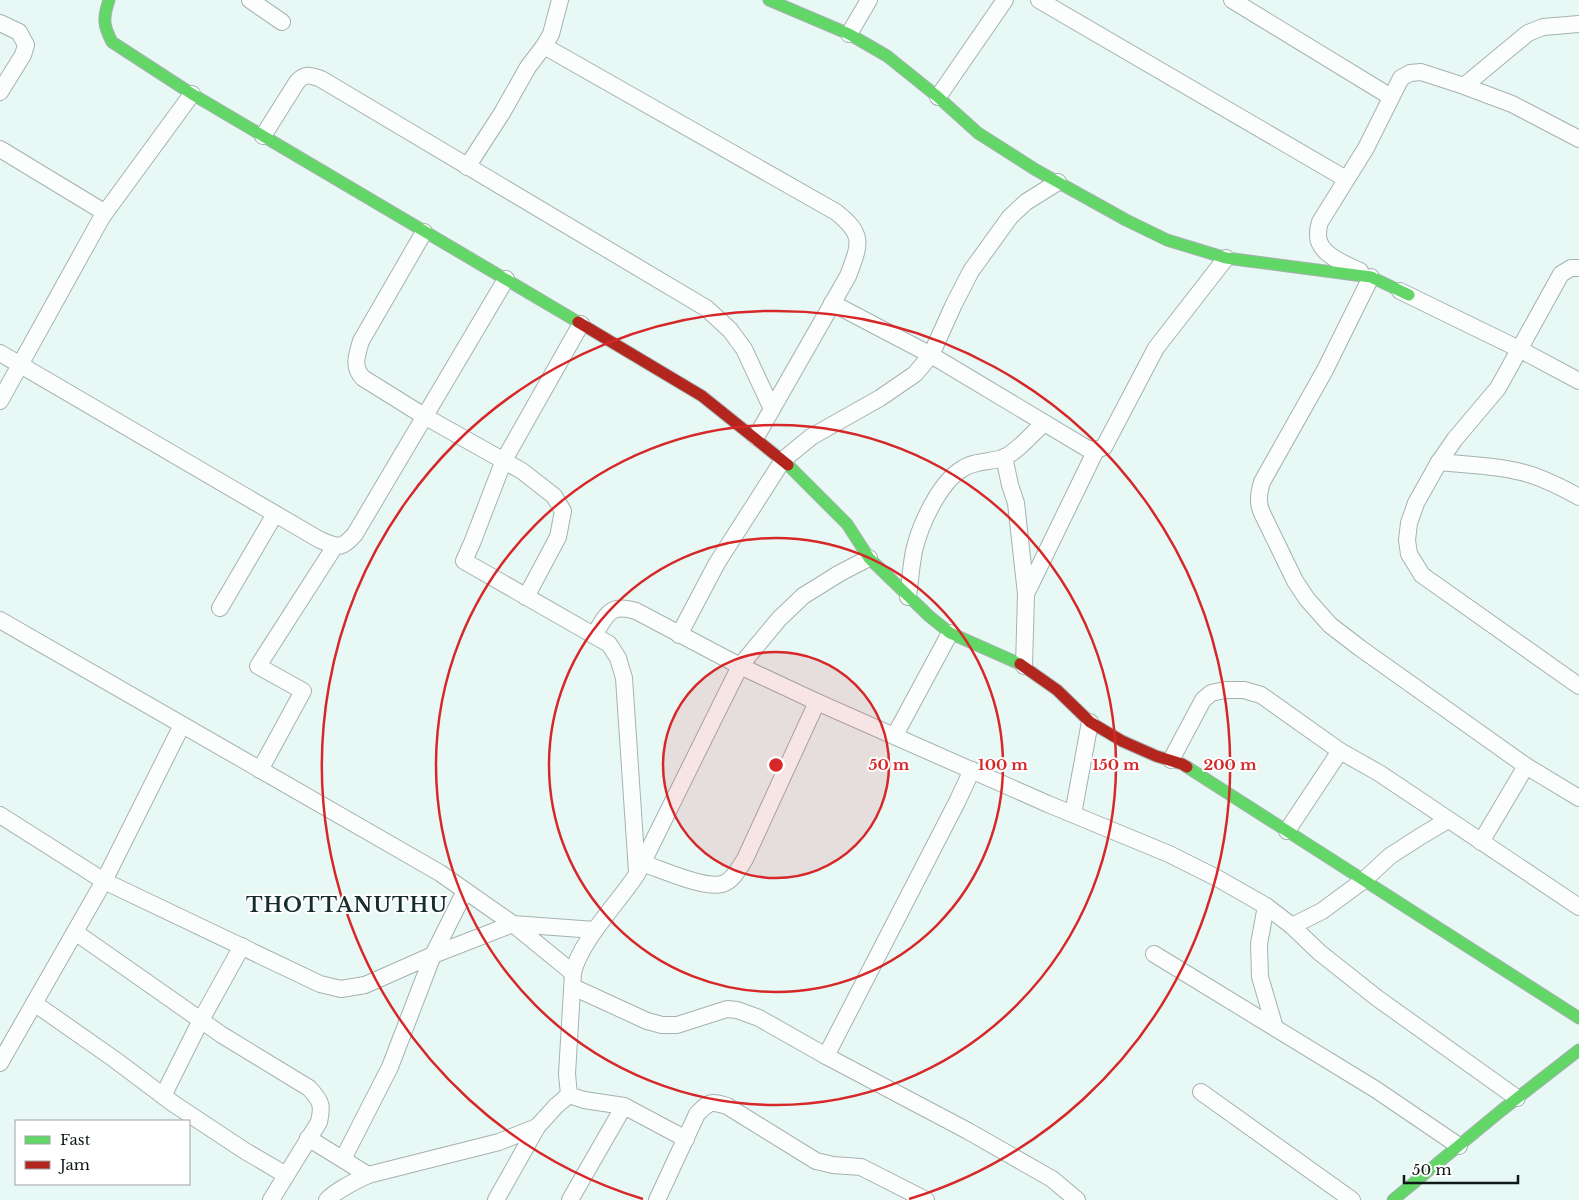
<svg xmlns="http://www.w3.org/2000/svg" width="1579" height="1200" font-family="'Libre Baskerville',serif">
<rect width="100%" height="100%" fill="#e8f8f5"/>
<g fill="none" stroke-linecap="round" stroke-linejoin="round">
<g stroke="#a5b2b0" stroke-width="18">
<g id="street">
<polyline points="250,0 282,22"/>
<polyline points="1039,0 1346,179"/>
<polyline points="1232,0 1391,97"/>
<polyline points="0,23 19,32 26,45 23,55 0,92"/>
<polyline points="849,34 869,0"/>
<path d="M544,46L836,212C865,235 860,244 848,276L756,437"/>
<polyline points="1464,86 1528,33 1543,27 1579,24"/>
<polyline points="938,97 1005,0"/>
<path d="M263,136L297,82C305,73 310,75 321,79L706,308L730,330L744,349L772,409"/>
<polyline points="0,149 99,209 102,213 102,217 0,401"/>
<polyline points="467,167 502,113 528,67 544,46 551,34 560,0"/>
<polyline points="102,217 192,94"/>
<path d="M424,232L361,341C357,355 352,367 363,378L424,416L522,471L554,496L563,511L558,537L526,597"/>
<polyline points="1579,268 1571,268 1561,274 1498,388 1455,439 1439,462 1416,503 1409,523 1407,540 1409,554 1422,575 1579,686"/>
<path d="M1360,271C1345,264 1317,254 1318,234C1318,230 1319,225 1320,222L1366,148L1401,78L1410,73L1421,72L1464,86L1512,104L1579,139"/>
<path d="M1371,277L1325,370L1262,482C1259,493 1257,502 1262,513L1295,581L1307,599L1330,625L1360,648L1526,766L1579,798"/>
<polyline points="1400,291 1519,349 1579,381"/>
<polyline points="832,303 931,355 1088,449 1096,450 1104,447 1156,348 1226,258"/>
<polyline points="581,324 504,460 472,543 464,561 609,644 618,658 624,678 637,872"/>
<path d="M0,353L320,540C339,547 341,550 355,534L506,279"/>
<polyline points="1004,457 1010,485 1016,503 1026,594 1024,666"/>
<path d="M1439,462C1466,465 1495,465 1521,472C1542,477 1561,487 1579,497"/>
<polyline points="1026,594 1096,450"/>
<path d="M908,597C910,582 911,566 914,551C920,525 939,483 962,469C973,461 990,462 1003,458C1017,452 1033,433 1044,423"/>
<polyline points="220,608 275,514"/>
<polyline points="0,620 440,873 513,924 573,973"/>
<path d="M594,635C607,615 609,603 636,611L740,666L817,702L1048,804L1169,854L1217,878L1266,906L1292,926L1319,952L1377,998L1517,1098"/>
<polyline points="679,635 717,563 783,460 811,437 880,398 915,374 931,355 954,304 971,271 1010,217 1026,202 1058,182"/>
<polyline points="895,735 950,633"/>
<polyline points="1171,760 1203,700 1211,693 1225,690 1244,690 1261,695 1340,751 1379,773 1579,907"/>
<polyline points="260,770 303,691 258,666 335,546"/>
<polyline points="1073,814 1090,722"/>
<polyline points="0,815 104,881 320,984 341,989 365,985 433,955 513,924 595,930"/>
<polyline points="1287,831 1340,751"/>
<polyline points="1481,842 1526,766"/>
<path d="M642,863C661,869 704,889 722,884C733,881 739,868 745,859L817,702"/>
<polyline points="1266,906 1259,944 1260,977 1275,1028"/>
<polyline points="1292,926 1322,911 1364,880 1390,856 1421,836 1448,820"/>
<path d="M75,932L222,1035L309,1088C321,1101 323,1105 319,1122L271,1200"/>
<polyline points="1154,954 1375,1089 1459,1146"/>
<polyline points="573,987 647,1021 662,1025 677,1025 727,1009 737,1010 759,1018 826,1056 968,1131 1052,1179 1077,1200"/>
<polyline points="34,1003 114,1059 174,1104 245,1151 286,1175"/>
<polyline points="826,1056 957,802 972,770"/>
<polyline points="0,1063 104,881 182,725"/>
<polyline points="1201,1092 1352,1200"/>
<polyline points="163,1096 201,1020 242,946"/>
<path d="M624,1106L584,1100L569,1095L567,1074L573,973C580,941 619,902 637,874L740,666L779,619L803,596L840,573L869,558"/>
<polyline points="308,1138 368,1175"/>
<polyline points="343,1159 390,1067 433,955 465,891"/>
<path d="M327,1200C338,1189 354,1182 368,1175L499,1142L537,1127L556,1106L569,1095"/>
<polyline points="496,1200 537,1127"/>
<polyline points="570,1200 624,1106 686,1139"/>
<path d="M657,1200L697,1114C710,1101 711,1101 727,1106L816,1161L833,1165L861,1167L926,1200"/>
</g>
</g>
<g stroke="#a5b2b0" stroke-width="13">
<g id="fast">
<path d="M109,0C103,18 103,25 112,42L192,94L578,322"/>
<polyline points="769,0 849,34 887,56 938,97 978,133 1036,170 1126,220 1167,240 1226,258 1371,277 1409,295"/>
<polyline points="788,465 847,524 869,558 929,616 950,633 1020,664"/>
<polyline points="1187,767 1579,1018"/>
<polyline points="1393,1200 1502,1110 1579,1050"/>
</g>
</g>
<g stroke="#a5b2b0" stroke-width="13">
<g id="jam">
<polyline points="578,322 702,396 788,465"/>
<polyline points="1020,664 1057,690 1090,722 1122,741 1156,756 1182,764 1187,767"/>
</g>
</g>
<use href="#street" stroke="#fcfefe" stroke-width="16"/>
<use href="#fast" stroke="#63d668" stroke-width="11"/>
<use href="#jam" stroke="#b3261e" stroke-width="11"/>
</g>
<circle cx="776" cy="765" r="113" fill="#d62828" fill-opacity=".12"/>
<g fill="none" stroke="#d62828" stroke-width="2.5">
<circle cx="776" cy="765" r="113"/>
<circle cx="776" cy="765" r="227"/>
<circle cx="776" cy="765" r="340"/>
<path d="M643 1199A454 454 0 1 1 909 1199"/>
</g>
<g text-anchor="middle" stroke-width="4" stroke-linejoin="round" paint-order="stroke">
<g font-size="20" font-weight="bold" letter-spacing="1" fill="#152e2b" stroke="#fff">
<text x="347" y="912">THOTTANUTHU</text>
</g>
</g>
<circle cx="776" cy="765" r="8" fill="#d62828" stroke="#fff" stroke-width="2.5"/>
<g font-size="15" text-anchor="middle" font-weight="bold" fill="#d62828" stroke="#fff" stroke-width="4" stroke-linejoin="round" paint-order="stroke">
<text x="889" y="770">50 m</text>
<text x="1003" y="770">100 m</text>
<text x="1116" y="770">150 m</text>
<text x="1230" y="770">200 m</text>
</g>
<rect x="15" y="1120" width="175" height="65" fill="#ffffff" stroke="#9fa3a3"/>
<rect x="25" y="1136" width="25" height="8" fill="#63d668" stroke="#9fa3a3"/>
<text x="60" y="1145" font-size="15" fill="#0f1a18">Fast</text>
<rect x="25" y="1161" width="25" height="8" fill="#b3261e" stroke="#9fa3a3"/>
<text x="60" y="1170" font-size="15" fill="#0f1a18">Jam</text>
<path d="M1404 1175v8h114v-8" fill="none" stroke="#0f1a18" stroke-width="2.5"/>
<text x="1412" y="1175" font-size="15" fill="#0f1a18" stroke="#ffffff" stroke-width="4" paint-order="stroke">50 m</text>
</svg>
